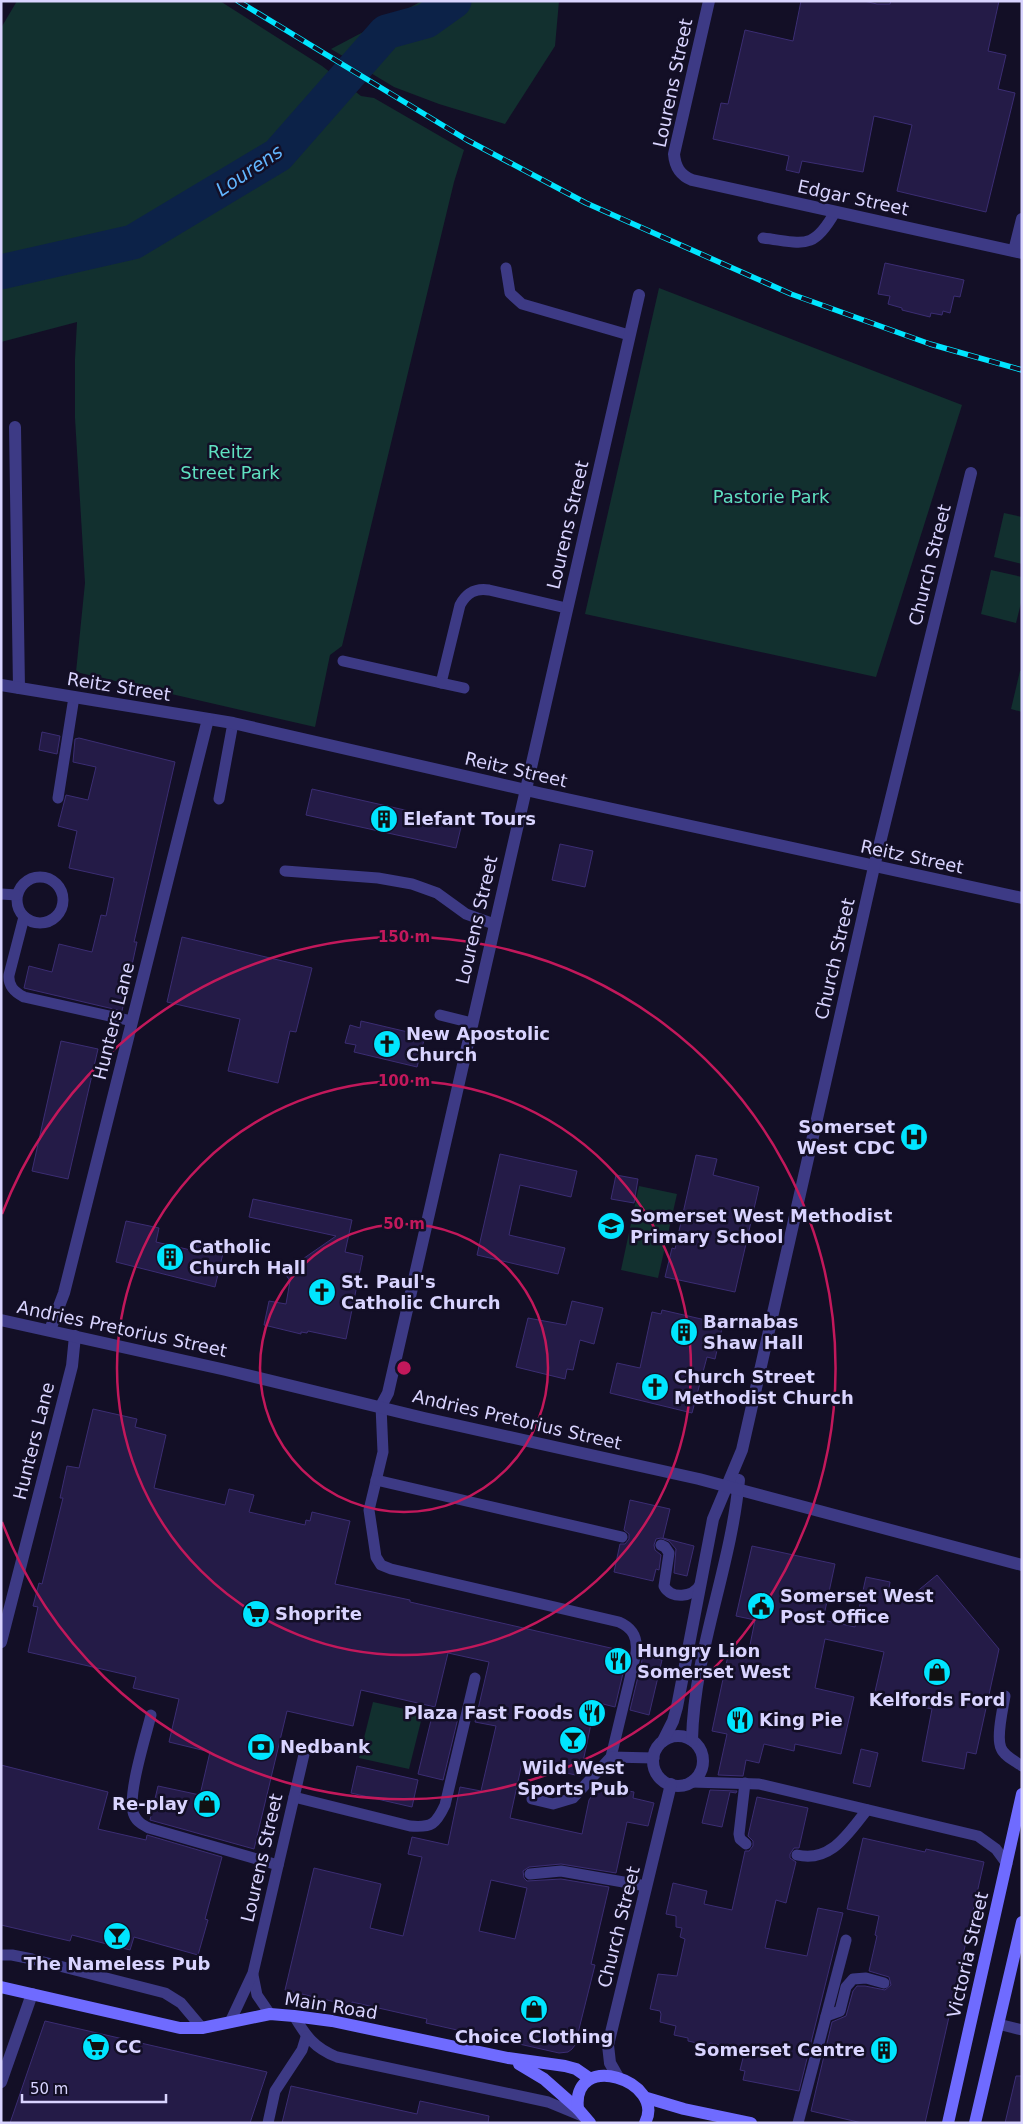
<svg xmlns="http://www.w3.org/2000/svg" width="1023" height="2124" font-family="'DejaVu Sans',sans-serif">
<rect width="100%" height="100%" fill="#130f26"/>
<g fill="#12302f">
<polygon points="17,1 220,1 322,66 361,96 374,98 464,150 454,182 342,646 330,655 315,727 76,672 85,583 75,418 75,359 77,322 1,342 1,28"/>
<polygon points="422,1 559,1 555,46 505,124 439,104 394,87 331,49"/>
<polygon points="659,288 962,405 876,677 585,614"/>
<polygon points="1004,513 1022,517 1022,564 994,557"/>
<polygon points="991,570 1022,577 1022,599 1016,623 981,614"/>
<polygon points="1020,671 1022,671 1022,712 1011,709"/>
<polygon points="639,1186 677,1194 658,1278 621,1270"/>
<polygon points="373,1702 423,1713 409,1769 359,1758"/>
</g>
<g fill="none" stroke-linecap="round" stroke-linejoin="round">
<polyline stroke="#0c2248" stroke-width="35" points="1,272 133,242 278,155 386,32 426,21 454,1"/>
</g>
<g fill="#241b47" stroke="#3b2d73" fill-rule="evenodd">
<polygon points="801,1 864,1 877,4 890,4 891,1 999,1 988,51 1006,55 998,89 1015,93 986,212 897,191 912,125 874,116 863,172 802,161 799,173 786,170 789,156 713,139 721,103 728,104 745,30 793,41"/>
<polygon points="885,263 964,280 960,297 954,296 950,313 943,311 942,315 931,313 930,317 902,310 902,308 888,304 890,296 878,294"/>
<polygon points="42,732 60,736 57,754 39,750"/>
<polygon points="79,738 175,762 134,942 137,942 122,1011 24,988 29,966 52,972 59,944 92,952 101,915 106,916 114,878 69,868 77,831 58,826 66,795 88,800 96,767 73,762 75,739"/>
<polygon points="312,789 462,823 456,848 306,815"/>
<polygon points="560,844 593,851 585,887 552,880"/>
<polygon points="182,937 312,968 296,1032 290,1031 278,1083 228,1071 240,1019 167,1002"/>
<polygon points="361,1021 425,1036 417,1067 354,1052 356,1045 345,1043 350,1025 360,1028"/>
<polygon points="61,1041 98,1049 68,1179 32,1171"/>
<polygon points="500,1154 577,1171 571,1197 520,1185 509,1235 565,1248 558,1274 477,1255"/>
<polygon points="696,1155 717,1159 713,1175 759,1187 735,1292 665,1277 672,1248 675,1249"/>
<polygon points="616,1175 638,1179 634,1203 611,1199"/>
<polygon points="253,1199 352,1220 345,1252 363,1256 346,1339 308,1331 307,1333 301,1332 301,1334 264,1325 269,1301 286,1304 290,1281 284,1272 336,1236 249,1217"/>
<polygon points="126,1221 159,1228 156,1242 195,1251 197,1242 224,1249 215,1287 116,1262"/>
<polygon points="572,1301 603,1308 594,1344 580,1340 573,1370 567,1369 565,1379 516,1367 528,1318 566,1325"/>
<polygon points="662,1310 723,1324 715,1359 707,1357 692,1413 610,1393 617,1363 640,1368 652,1312 661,1314"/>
<path d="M93,1409L137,1419L135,1427L166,1435L154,1488L225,1505L229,1489L254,1495L249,1512L305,1525L306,1520L310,1521L312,1512L350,1521L335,1584L410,1600V1602L628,1652L615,1707L603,1704L598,1726L591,1724L580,1776L522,1763L510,1818L582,1834L589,1800L599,1785L634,1792L633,1798L654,1803L648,1826L627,1822L616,1873L561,1864L529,1867L523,1871L524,1878L527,1881L561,1879L609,1887L591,1964L595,1965L575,2045L572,2049L568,2052L559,2053L426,2023L427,2019L352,2002V2006L285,1990L314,1868L381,1884L370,1928L403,1936L422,1857L408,1854L412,1837L448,1845L460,1787L481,1791L496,1726L475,1722L489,1662L448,1653L435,1707L361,1690L353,1726L287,1711L254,1849L150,1820L158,1786L200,1795L210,1752L169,1742L179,1699L133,1688L136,1677L28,1652L38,1607L33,1606L39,1583L42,1584L63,1498H60L67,1466L79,1468ZM491,1880L527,1888L515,1939L479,1931Z"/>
<polygon points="630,1500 670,1509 663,1538 694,1546 687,1576 674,1573 676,1549 669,1541 661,1538 656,1539 654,1545 655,1550 661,1555 659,1570 656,1569 653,1581 614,1572 620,1544 625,1544 629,1539 629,1534 624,1530"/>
<polygon points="752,1546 835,1564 823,1620 855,1627 866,1577 890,1582 888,1594 909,1598 937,1575 999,1649 976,1754 967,1752 964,1769 922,1761 932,1709 874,1696 884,1652 825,1639 815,1688 854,1697 841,1754 795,1744 794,1751 764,1744 759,1763 746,1760 743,1776 718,1775 727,1734 712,1731 730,1646 749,1650 755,1620 736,1616"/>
<polygon points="643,1656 662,1660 649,1715 630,1710"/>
<polygon points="433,1712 458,1718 443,1780 418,1774"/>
<polygon points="861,1749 878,1753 870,1787 853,1783"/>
<polygon points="1,1765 108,1792 98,1829 146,1840 147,1835 222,1857 205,1919 208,1920 198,1955 134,1937 130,1950 72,1935 70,1941 1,1925"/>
<polygon points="357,1766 418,1780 412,1807 351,1793"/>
<polygon points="710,1790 737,1791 736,1793 730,1792 722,1827 702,1823"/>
<polygon points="757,1797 808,1808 799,1848 794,1848 790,1854 790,1858 796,1862 786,1903 776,1900 765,1948 807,1956 818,1908 843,1913 799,2091 743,2080 745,2071 740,2070 745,2050 710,2043 710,2046 688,2041 688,2038 674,2035 676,2026 660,2022 661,2014 660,2011 650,2009 658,1974 677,1976 685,1939 680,1937 682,1928 676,1927 676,1916 666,1914 673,1883 707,1891 704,1904 732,1910 745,1851 749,1851 753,1846 753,1841 748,1836"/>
<polygon points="863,1838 925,1852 926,1849 984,1862 925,2123 862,2123 811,2111 832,2022 846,2016 853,1991 857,1986 865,1986 885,1990 891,1985 889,1977 869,1971 877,1936 875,1935 879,1916 847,1909"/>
<polygon points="45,2021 267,2072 250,2123 10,2123"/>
<polygon points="1016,2076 1022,2076 1022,2123 1005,2123"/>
<polygon points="291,2086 417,2114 420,2101 489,2116 488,2123 282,2123"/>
</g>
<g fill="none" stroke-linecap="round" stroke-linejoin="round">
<g stroke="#3d3a85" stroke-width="11">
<path d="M763,238C804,243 813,251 835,212"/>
<polyline points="506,268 510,293 522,304 629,335"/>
<path d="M343,661L441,683L460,605C467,592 476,588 489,590L566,608"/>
<polyline points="441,683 464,688"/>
<polyline points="58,798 74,697"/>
<polyline points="219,799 233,723"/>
<polyline points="285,871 378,878 412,884 437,893 466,914 494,924"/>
<circle cx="40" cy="900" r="23"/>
<polyline points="1,894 17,895"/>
<path d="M24,917L9,975C8,986 14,992 24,997L132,1021"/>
<polyline points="440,1015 472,1023"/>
<path d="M381,1406L383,1452L369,1510L376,1557L381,1565L391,1569L619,1622C633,1628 638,1638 636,1653L611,1757L573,1798L553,1804L532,1799"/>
<polyline points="376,1480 622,1537"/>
<path d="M661,1545L665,1547L669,1553L664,1586C671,1600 693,1597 700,1585"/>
<path d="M1005,1696C1003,1708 996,1737 1001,1748C1004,1756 1015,1761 1022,1766"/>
<path d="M151,1715C146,1736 126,1798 134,1815C137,1822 143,1825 149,1828L278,1865"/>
<polyline points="611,1757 654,1758"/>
<polyline points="691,1782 759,1784 978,1836 996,1849 1007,1864"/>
<polyline points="745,1783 739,1834 740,1839 746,1844"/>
<path d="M294,1797L410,1826C432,1828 436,1824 445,1805L475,1678"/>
<path d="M797,1855C831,1863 848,1833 867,1810"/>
<polyline points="530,1874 561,1871 646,1886"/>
<polyline points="1,1955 12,1955 32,1959 165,1993 181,2003 202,2028"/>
<polyline points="253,1975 257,1995 270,2014"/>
<path d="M294,2016C306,2036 314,2048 337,2057L548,2102L582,2116"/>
<polyline points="826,2016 840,2011 846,1987 853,1979 866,1978 884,1983"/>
<polyline points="230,2022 253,1973 305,1750"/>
<polyline points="998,2024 1022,2030"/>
<polyline points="268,2123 275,2091 302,2050 306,2037"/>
<polyline points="798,2123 846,1940"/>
</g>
<g stroke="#3d3a85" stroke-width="12">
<path d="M709,1L674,154C675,167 680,175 692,180L1022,253"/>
<polyline points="1014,251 1022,219"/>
<polyline points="15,427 19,688"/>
<polyline points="1,685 233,723 539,793 1022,898"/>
<polyline points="50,1330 64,1293 208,719"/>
<polyline points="381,1406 388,1393 639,295"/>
<polyline points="1,1642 72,1366 75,1336"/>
<circle cx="678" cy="1761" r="25"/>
<path d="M692,1740C694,1651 731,1568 739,1480"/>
<polyline points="663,1741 673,1721 677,1707 713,1519 742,1450 874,867 971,473"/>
<polyline points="618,2077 610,2063 608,2045 671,1784"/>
<polyline points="1,2082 32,1994"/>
</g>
<polyline stroke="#3d3a85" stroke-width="12" points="1,1320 226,1370 424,1418 699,1479 1022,1565"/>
<g stroke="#6f6bff" stroke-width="12">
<polyline points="1,1987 180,2028 202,2028 270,2014 294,2016 332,2021 508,2058 565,2066 576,2069 589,2078"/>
<polyline points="519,2064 544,2079 578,2109"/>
<polyline points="647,2098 684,2109 751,2123"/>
<path d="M590,2123L578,2109C571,2049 667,2081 645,2123"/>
<polyline points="948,2123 1022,1794"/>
<polyline points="975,2123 1022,1922"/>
</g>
<g stroke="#00e5ff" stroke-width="5.5">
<polyline id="rail" points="238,1 467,140 586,203 791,294 930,344 1022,370"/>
</g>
<use href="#rail" stroke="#130f26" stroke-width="4" stroke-dasharray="11" stroke-linecap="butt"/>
</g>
<g fill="none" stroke="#c2185b" stroke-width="2.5">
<circle cx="404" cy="1368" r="144"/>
<circle cx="404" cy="1368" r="287"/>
<path d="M2 1214A431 431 0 1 1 2 1522"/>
</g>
<defs>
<g id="building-disc" transform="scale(1.4375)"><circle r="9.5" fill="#00e5ff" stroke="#130f26"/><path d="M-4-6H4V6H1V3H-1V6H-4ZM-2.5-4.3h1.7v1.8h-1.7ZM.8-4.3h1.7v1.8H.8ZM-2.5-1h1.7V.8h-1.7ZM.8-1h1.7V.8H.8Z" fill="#111"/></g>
<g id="church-disc" transform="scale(1.4375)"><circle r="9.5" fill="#00e5ff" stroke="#130f26"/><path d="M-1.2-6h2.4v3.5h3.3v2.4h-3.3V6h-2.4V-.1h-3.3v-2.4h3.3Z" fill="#111"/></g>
<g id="hospital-disc" transform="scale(1.4375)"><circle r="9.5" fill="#00e5ff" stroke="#130f26"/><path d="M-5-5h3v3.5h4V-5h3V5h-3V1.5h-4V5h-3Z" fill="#111"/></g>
<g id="school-disc" transform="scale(1.4375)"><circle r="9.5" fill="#00e5ff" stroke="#130f26"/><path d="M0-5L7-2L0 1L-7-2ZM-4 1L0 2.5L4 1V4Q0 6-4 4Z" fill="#111"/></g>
<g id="civic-disc" transform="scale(1.4375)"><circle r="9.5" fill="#00e5ff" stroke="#130f26"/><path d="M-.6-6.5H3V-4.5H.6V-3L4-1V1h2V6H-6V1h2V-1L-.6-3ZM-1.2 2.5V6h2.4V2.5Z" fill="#111"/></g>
<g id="supermarket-disc" transform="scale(1.4375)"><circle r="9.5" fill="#00e5ff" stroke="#130f26"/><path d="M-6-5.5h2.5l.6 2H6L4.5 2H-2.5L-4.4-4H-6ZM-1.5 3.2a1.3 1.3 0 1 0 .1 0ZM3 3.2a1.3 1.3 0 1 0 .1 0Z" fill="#111"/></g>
<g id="restaurant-disc" transform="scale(1.4375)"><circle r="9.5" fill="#00e5ff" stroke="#130f26"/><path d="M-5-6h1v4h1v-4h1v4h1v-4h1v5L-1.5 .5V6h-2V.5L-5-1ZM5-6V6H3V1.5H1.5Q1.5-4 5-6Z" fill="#111"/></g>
<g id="shop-disc" transform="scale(1.4375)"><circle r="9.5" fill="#00e5ff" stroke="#130f26"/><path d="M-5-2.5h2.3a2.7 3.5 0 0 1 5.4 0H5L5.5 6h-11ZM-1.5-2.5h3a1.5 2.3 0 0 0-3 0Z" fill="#111"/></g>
<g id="bar-disc" transform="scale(1.4375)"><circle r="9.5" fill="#00e5ff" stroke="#130f26"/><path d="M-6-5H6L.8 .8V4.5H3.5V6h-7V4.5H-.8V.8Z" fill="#111"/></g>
<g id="bank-disc" transform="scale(1.4375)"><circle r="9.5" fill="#00e5ff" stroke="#130f26"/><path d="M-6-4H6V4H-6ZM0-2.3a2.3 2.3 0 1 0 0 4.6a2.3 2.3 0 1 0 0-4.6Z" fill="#111"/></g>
</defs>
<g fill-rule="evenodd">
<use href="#building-disc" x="384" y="819"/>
<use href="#church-disc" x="387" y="1044"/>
<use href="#hospital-disc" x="914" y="1137"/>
<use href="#school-disc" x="611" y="1226"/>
<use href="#building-disc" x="170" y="1257"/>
<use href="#church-disc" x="322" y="1292"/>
<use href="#building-disc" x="684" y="1332"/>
<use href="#church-disc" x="655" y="1387"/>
<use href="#civic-disc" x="761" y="1606"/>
<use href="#supermarket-disc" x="256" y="1614"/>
<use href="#restaurant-disc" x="618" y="1661"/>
<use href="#shop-disc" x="937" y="1672"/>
<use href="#restaurant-disc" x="592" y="1713"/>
<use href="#restaurant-disc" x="740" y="1720"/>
<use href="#bar-disc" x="573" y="1740"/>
<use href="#bank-disc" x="261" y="1747"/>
<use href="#shop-disc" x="207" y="1804"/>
<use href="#bar-disc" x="117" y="1936"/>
<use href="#shop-disc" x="534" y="2009"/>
<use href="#supermarket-disc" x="96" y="2047"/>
<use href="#building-disc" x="884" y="2050"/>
</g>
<g text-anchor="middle" stroke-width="5" stroke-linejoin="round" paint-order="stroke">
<g font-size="18" fill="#d9d4ff" stroke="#130f26">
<text transform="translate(673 83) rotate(-78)" y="6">Lourens Street</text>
<text transform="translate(853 198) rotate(12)" y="6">Edgar Street</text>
<text transform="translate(568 525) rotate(-77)" y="6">Lourens Street</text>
<text transform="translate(930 565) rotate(-76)" y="6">Church Street</text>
<text transform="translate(119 687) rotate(9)" y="6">Reitz Street</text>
<text transform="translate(516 770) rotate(13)" y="6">Reitz Street</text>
<text transform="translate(912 857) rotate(12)" y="6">Reitz Street</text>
<text transform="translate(477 920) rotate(-77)" y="6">Lourens Street</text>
<text transform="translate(835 959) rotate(-77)" y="6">Church Street</text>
<text transform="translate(114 1021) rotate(-76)" y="6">Hunters Lane</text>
<text transform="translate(122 1329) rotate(12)" y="6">Andries Pretorius Street</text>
<text transform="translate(517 1420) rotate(13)" y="6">Andries Pretorius Street</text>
<text transform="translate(34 1441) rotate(-76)" y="6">Hunters Lane</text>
<text transform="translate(262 1858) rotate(-77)" y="6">Lourens Street</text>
<text transform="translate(619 1927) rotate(-76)" y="6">Church Street</text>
<text transform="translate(968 1955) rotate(-77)" y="6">Victoria Street</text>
<text transform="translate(331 2006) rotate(9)" y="6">Main Road</text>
</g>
<g font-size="18" fill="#5fe0c0" stroke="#130f26">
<text x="230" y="458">Reitz<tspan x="230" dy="21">Street Park</tspan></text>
<text x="771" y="503">Pastorie Park</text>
</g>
<g font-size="18" font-weight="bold" fill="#d9d4ff" stroke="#130f26" text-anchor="start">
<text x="403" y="825">Elefant Tours</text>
<text x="406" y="1040">New Apostolic<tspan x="406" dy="21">Church</tspan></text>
<text x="895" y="1133" text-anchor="end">Somerset<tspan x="895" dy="21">West CDC</tspan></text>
<text x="630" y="1222">Somerset West Methodist<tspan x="630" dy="21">Primary School</tspan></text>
<text x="189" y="1253">Catholic<tspan x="189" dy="21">Church Hall</tspan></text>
<text x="341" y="1288">St. Paul's<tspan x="341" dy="21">Catholic Church</tspan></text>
<text x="703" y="1328">Barnabas<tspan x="703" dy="21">Shaw Hall</tspan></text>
<text x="674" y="1383">Church Street<tspan x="674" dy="21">Methodist Church</tspan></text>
<text x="780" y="1602">Somerset West<tspan x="780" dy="21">Post Office</tspan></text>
<text x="275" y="1620">Shoprite</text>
<text x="637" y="1657">Hungry Lion<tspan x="637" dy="21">Somerset West</tspan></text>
<text x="937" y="1706" text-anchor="middle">Kelfords Ford</text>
<text x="573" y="1719" text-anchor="end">Plaza Fast Foods</text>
<text x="759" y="1726">King Pie</text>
<text x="280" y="1753">Nedbank</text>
<text x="573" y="1774" text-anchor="middle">Wild West<tspan x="573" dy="21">Sports Pub</tspan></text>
<text x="188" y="1810" text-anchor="end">Re-play</text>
<text x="117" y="1970" text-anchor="middle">The Nameless Pub</text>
<text x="534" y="2043" text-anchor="middle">Choice Clothing</text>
<text x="115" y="2053">CC</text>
<text x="865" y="2056" text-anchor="end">Somerset Centre</text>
</g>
<g font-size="19" font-style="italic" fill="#62b6ff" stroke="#130f26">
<text transform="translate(249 170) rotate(-34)" y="7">Lourens</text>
</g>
</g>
<circle cx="404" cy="1368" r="8" fill="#c2185b" stroke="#130f26" stroke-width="2.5"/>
<g font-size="15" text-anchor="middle" font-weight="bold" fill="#c2185b" stroke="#130f26" stroke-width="5" stroke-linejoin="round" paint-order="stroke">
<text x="404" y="942">150 m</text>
<text x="404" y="1086">100 m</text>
<text x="404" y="1229">50 m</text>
</g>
<rect width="1023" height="2124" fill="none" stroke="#d9d4ff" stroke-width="5"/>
<path d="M22 2094v8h144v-8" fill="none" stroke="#d9d4ff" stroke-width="2.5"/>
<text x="30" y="2094" font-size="15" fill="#d9d4ff" stroke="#130f26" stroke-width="4" paint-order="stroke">50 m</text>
</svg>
